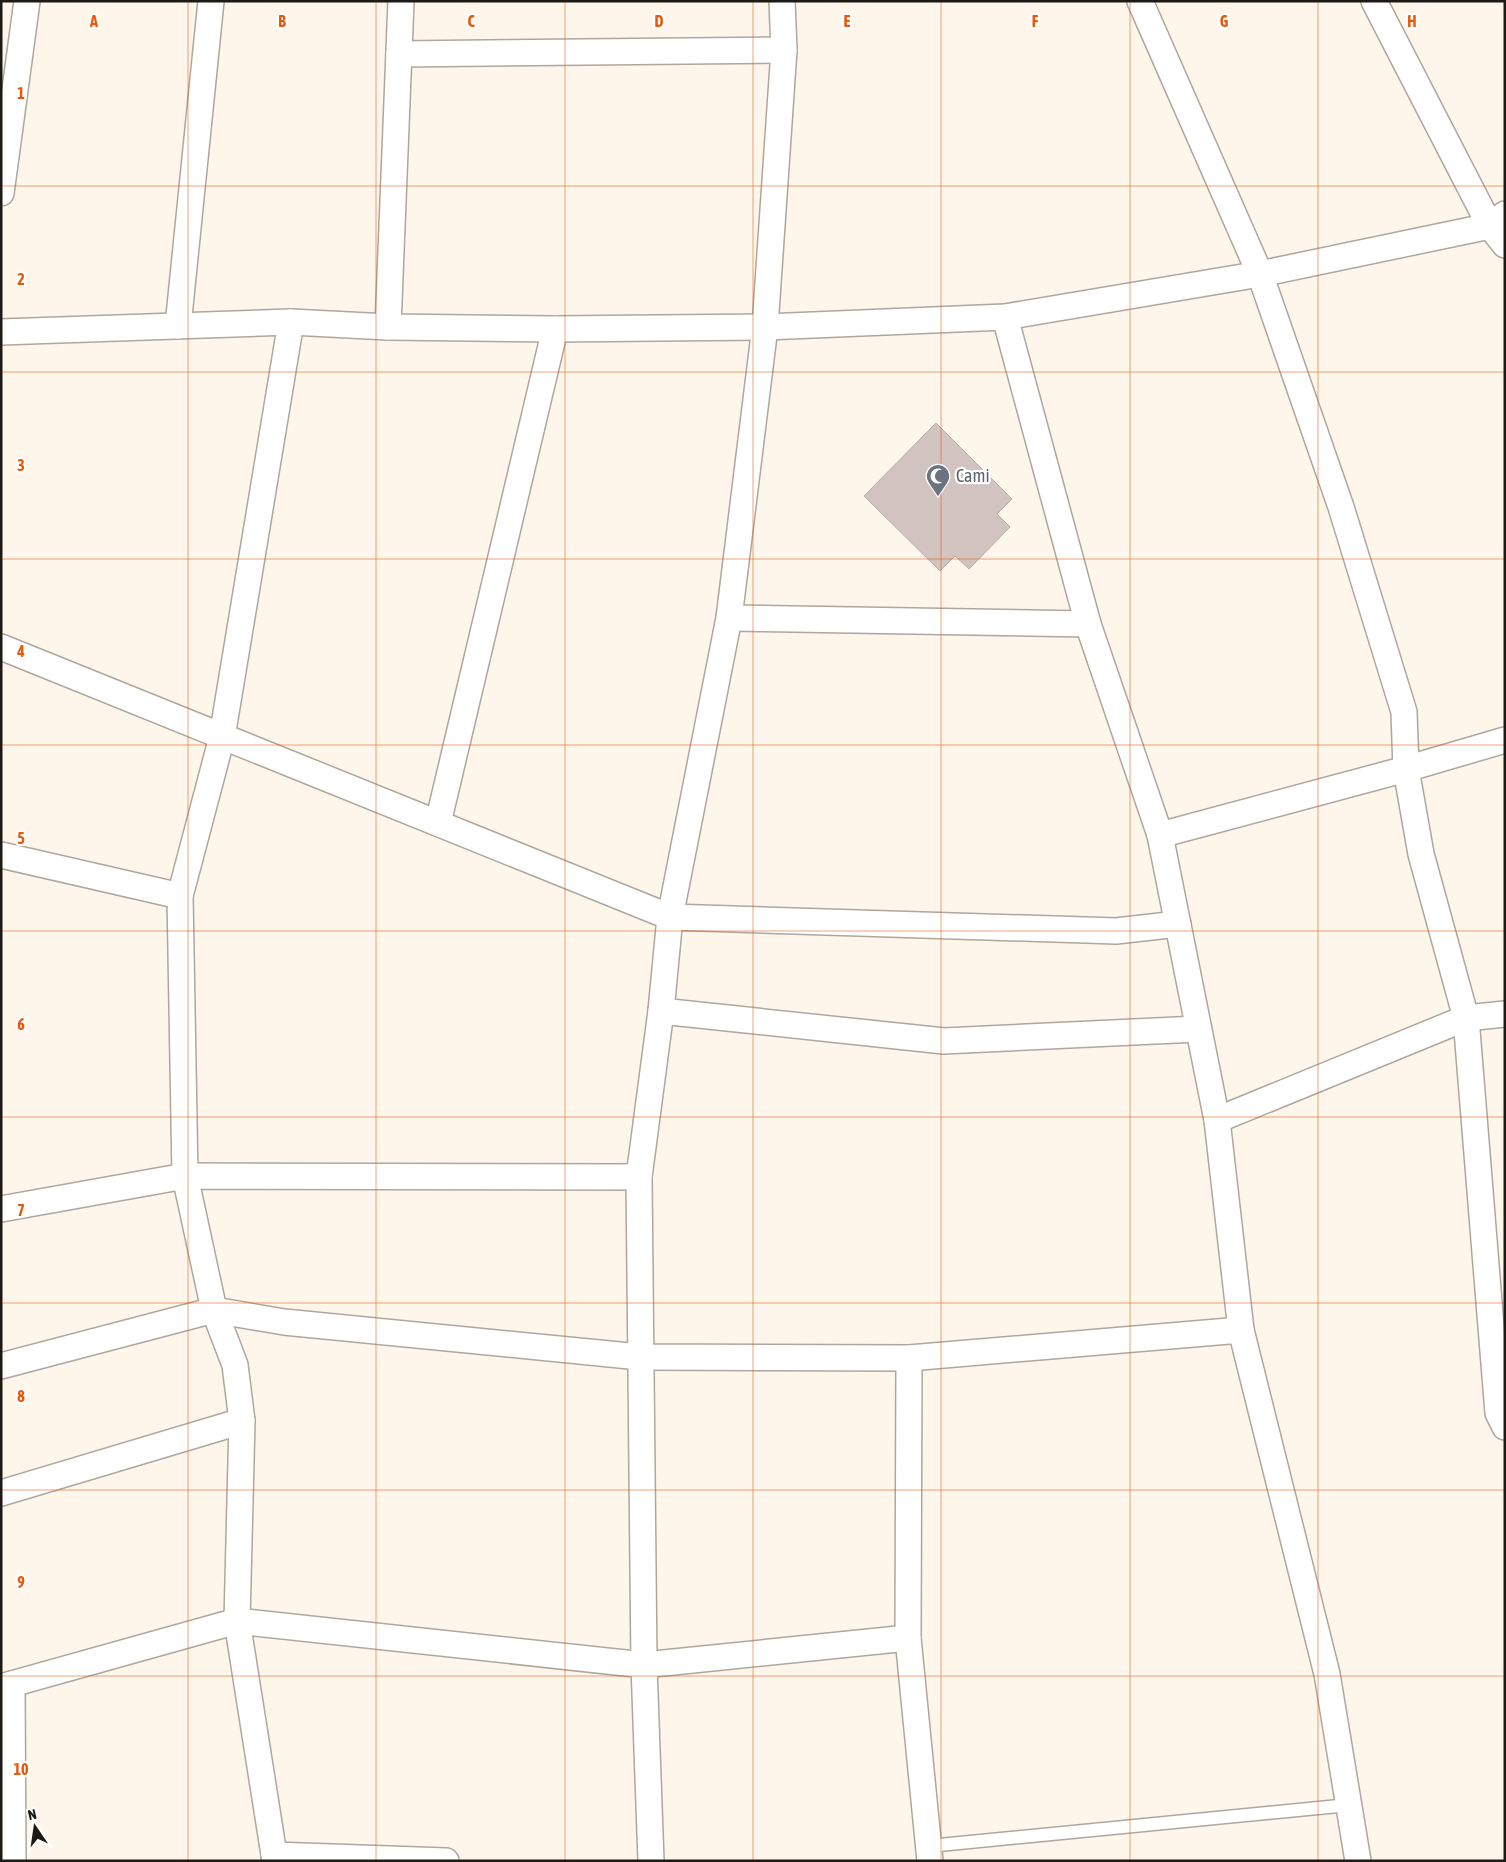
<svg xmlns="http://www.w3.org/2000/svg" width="1506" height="1862" font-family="'Asap Condensed',sans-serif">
<rect width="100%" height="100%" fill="#fef5eb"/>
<polygon fill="#d1c3c0" stroke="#baacaa" points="936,423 1012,499 997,514 1010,527 969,569 955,556 940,571 864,496"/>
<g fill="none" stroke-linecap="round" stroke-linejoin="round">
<g stroke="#afa79d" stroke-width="15">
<polyline id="lane" points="929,1846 1349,1805"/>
</g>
<g stroke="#afa79d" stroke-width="28">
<g id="street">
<polyline points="1140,1 1260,274 1341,507 1404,712 1406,769 1421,854 1466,1018 1498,1413 1505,1427"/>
<polyline points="1374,1 1490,226 1505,245"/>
<polyline points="399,54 784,50"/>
<polyline points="1,193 27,1"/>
<polyline points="1005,317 1088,624 1160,835 1217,1120 1241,1330 1327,1674 1358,1861"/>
<polyline points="178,326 211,1"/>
<polyline points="388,327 401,1"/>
<polyline points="1,332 291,322 388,327 555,329 765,327 1005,317 1260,274 1490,226 1505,214"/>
<polyline points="729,618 1088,624"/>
<polyline points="1,647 670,917 1116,931 1178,924"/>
<polyline points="438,823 555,329"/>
<polyline points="1160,835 1406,769 1505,740"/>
<polyline points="1,855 180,896"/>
<polyline points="661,1011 944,1041 1198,1029"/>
<polyline points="1217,1120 1466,1018 1505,1014"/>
<polyline points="1,1209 185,1176 639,1177"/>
<polyline points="909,1358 908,1638 930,1861"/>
<polyline points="1,1366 214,1310 284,1322 640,1357 909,1358 1241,1330"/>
<polyline points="1,1493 242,1421"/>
<polyline points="12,1684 13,1861"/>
<polyline points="1,1687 237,1621 644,1665 908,1638"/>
<polyline points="274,1855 446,1861"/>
<polyline points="275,1861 237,1621 242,1421 235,1365 214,1310 185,1176 180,896 222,737 291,322"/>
<polyline points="651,1861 644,1665 639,1177 661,1011 670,917 729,618 765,327 784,50 782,1"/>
</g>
</g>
<use href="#lane" stroke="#fff" stroke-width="12"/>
<use href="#street" stroke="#fff" stroke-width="25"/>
</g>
<path fill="none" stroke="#e8590c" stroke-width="1" stroke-opacity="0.55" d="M188,1V1861M376,1V1861M565,1V1861M753,1V1861M941,1V1861M1130,1V1861M1318,1V1861M1,186H1505M1,372H1505M1,559H1505M1,745H1505M1,931H1505M1,1117H1505M1,1303H1505M1,1490H1505M1,1676H1505"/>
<defs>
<g id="mosque-pin" transform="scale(1.25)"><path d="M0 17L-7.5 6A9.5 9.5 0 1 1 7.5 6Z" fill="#6b7280" stroke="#fff"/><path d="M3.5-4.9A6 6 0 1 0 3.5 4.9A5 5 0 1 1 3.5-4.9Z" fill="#fff"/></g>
</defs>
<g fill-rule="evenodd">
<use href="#mosque-pin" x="938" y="476"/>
</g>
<g text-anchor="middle" stroke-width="4.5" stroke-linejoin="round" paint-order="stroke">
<g font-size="18" fill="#5b616d" stroke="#fff" text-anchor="start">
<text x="956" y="482">Cami</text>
</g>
</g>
<g font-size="16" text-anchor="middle" font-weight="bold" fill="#e8590c" stroke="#fff" stroke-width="4.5" stroke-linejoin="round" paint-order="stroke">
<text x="94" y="27">A</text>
<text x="282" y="27">B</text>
<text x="471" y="27">C</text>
<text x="659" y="27">D</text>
<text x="847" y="27">E</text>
<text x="1035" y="27">F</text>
<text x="1224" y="27">G</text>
<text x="1412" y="27">H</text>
<text x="21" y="99">1</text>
<text x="21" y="285">2</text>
<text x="21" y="471">3</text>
<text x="21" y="657">4</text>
<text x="21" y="844">5</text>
<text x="21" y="1030">6</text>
<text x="21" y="1216">7</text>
<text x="21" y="1402">8</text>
<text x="21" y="1588">9</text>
<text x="21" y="1775">10</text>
</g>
<rect width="1506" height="1862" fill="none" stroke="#1d1a16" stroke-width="5"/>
<g transform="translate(35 1827) rotate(347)" stroke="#ffffff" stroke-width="4" paint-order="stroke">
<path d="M0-4L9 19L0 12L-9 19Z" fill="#1d1a16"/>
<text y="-8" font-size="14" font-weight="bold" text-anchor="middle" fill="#1d1a16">N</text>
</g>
</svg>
